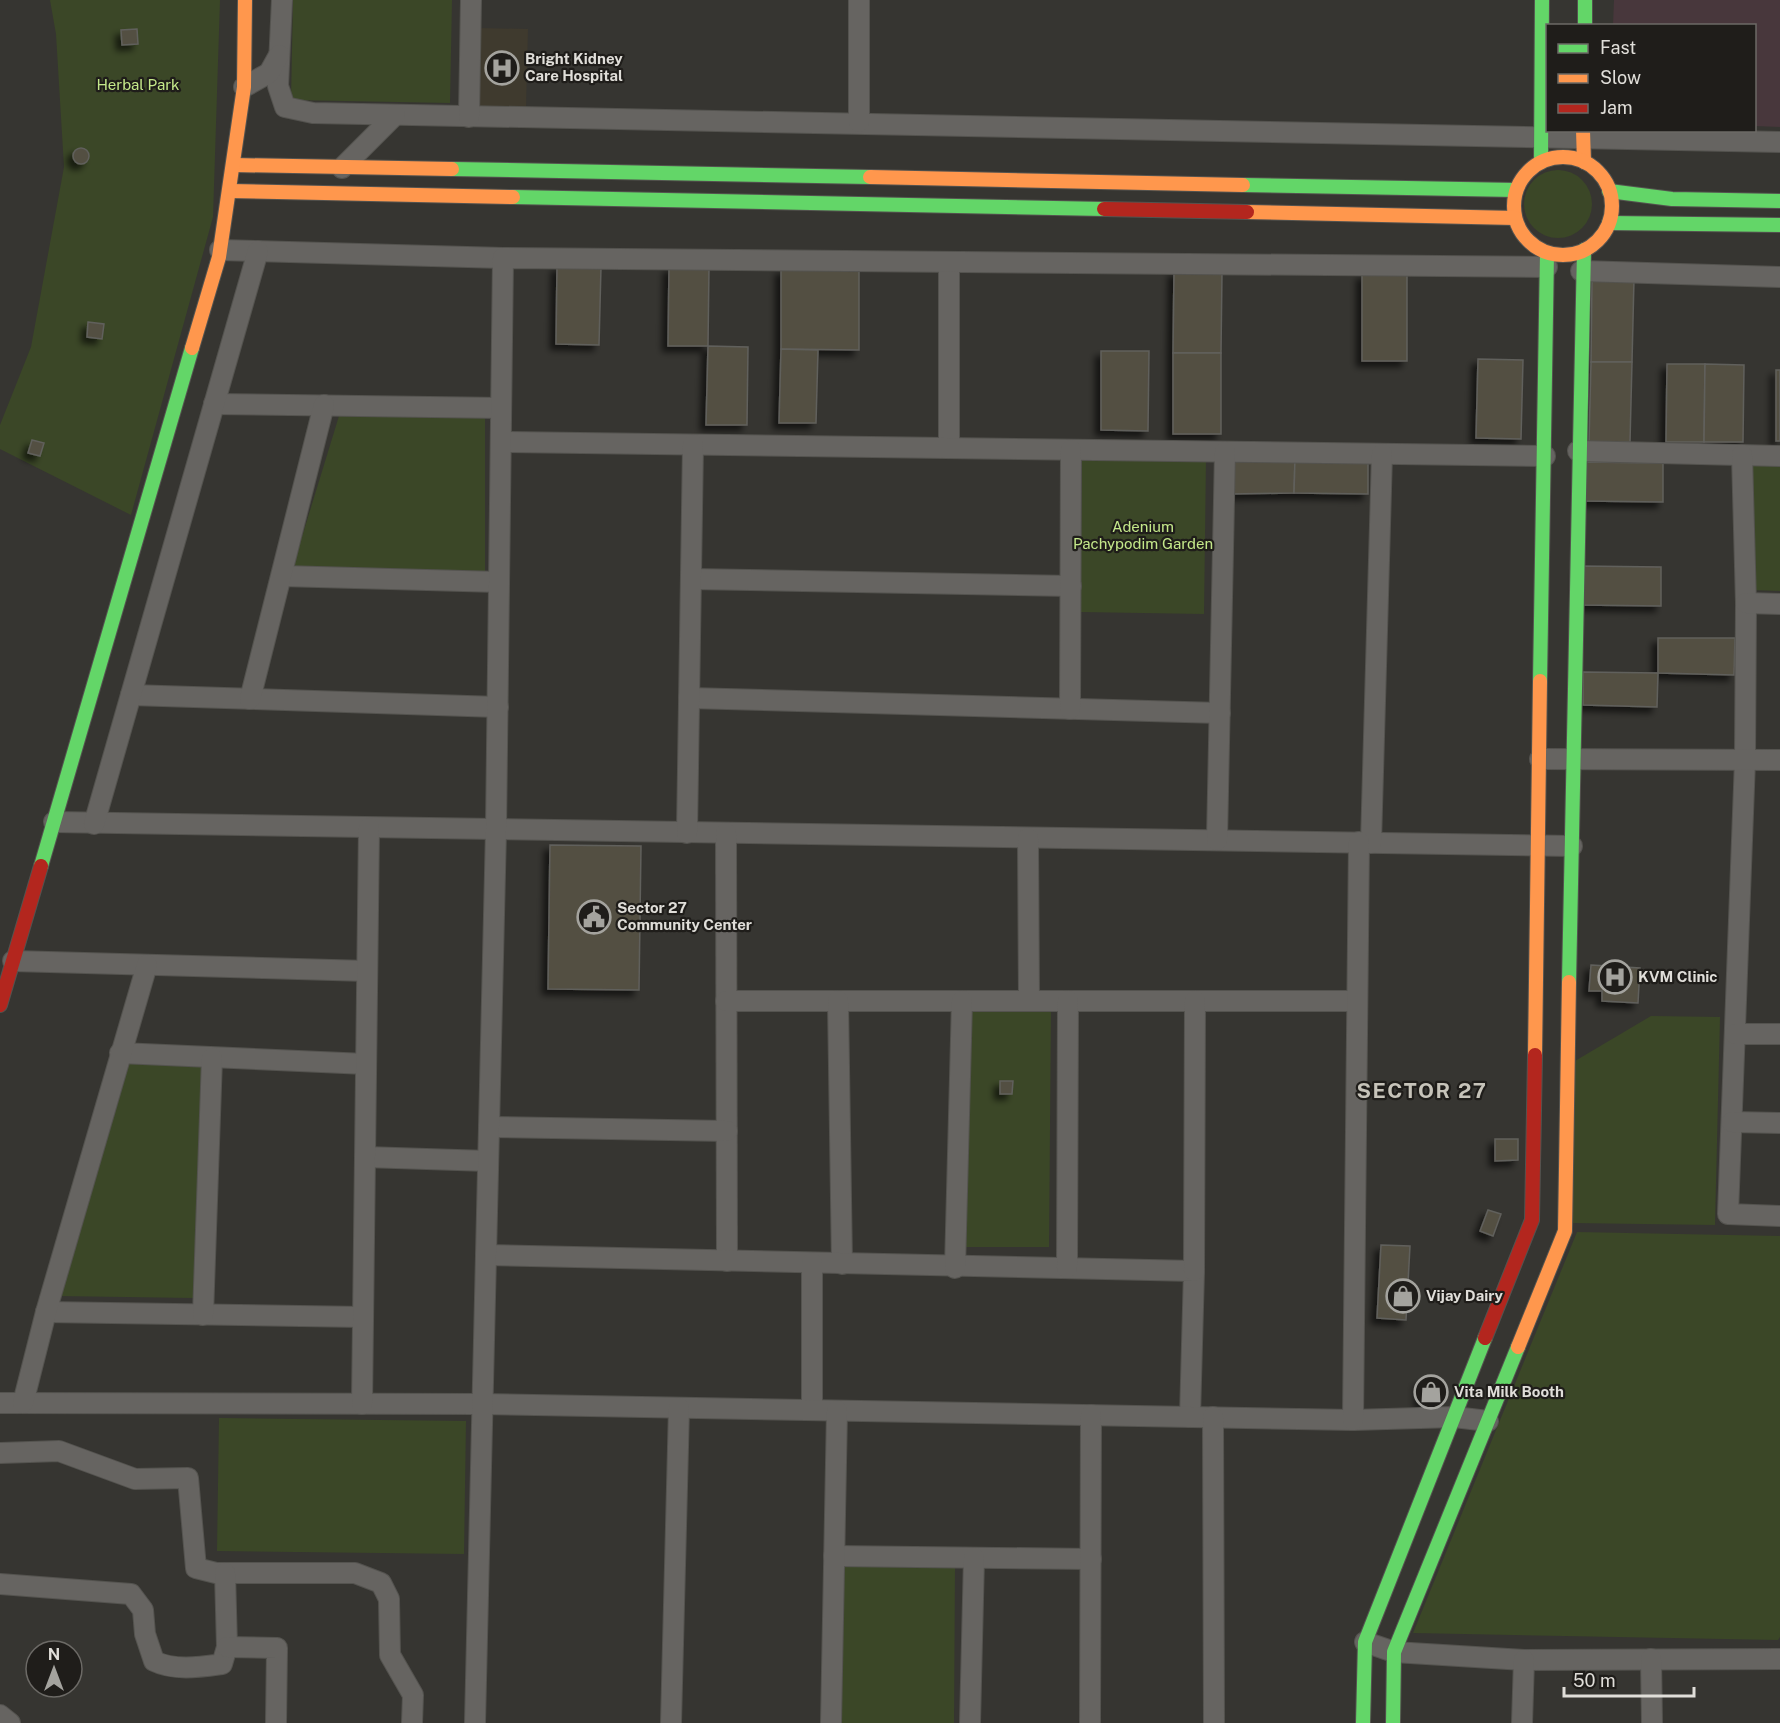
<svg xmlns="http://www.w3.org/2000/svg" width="1780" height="1723" font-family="'Public Sans',sans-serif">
<defs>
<filter id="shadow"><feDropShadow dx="-5.5" dy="5.5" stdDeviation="3" flood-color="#0009"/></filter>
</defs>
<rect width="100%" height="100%" fill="#363531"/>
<polygon fill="#3f3a2e" points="478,28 528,29 526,108 476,107"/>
<polygon fill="#48373c" points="1614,0 1780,0 1780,127 1755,126 1754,26 1613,25"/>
<g fill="#3b4727">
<polygon points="50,0 220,0 213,217 131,515 0,449 0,425 31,347 64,167 56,34"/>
<polygon points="293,0 452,0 450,103 291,100"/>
<circle cx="1558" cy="204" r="34"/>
<polygon points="339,416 485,418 485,572 293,566"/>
<polygon points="1082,457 1206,459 1204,614 1080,612"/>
<polygon points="1753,462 1780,462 1780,591 1751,590"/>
<polygon points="968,1007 1051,1008 1049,1247 966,1247"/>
<polygon points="1651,1016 1720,1017 1715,1225 1572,1223 1575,1061"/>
<polygon points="125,1062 203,1066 194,1298 56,1296"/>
<polygon points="1577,1232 1780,1236 1780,1637 1778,1640 1413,1633"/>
<polygon points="219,1418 466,1421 464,1554 217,1551"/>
<polygon points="838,1567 955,1567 954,1723 837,1723"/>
</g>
<g fill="#534f43" stroke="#61605c" stroke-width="1.5" filter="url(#shadow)">
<polygon points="137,29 138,44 122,45 121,30"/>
<circle cx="81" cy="156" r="8"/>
<polygon points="557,266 601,267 599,345 556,344"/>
<polygon points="669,267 709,268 708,346 668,346"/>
<polygon points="781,269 859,270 859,350 781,349"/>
<polygon points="1174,271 1222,272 1221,353 1173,353"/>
<rect x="1362" y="274" width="45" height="87"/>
<polygon points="1592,278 1634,279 1632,362 1591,362"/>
<polygon points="88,322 104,324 102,339 87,337"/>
<polygon points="708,346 748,347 747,425 706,425"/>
<polygon points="781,349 818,350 816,423 779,423"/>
<polygon points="1101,351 1149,351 1148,431 1101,430"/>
<rect x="1173" y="353" width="48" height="81"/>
<polygon points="1478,359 1523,360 1521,439 1476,438"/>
<polygon points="1591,362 1632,362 1630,442 1589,442"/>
<polygon points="1667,364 1705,364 1704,442 1666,442"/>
<polygon points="1705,364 1744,365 1743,442 1704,442"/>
<rect x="1776" y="370" width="4" height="71"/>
<polygon points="32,440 44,443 40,456 28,453"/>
<polygon points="1231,457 1295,458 1294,493 1231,494"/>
<polygon points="1295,458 1368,459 1368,494 1294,493"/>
<polygon points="1585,462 1663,463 1663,502 1584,501"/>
<polygon points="1580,566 1661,567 1661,606 1580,605"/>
<polygon points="1658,638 1735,638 1734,675 1658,673"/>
<polygon points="1583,672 1658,673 1657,707 1583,705"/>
<polygon points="550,845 641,846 639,990 548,989"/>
<polygon points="1591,965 1640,968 1638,1003 1602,1001 1602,991 1589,991"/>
<polygon points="1000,1081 1013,1081 1012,1094 1000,1094"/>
<polygon points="1495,1139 1518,1139 1518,1160 1495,1161"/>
<polygon points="1488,1210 1501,1214 1493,1236 1480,1231"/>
<polygon points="1381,1245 1410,1246 1406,1320 1377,1318"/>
<rect x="1420" y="1380" width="23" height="23"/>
</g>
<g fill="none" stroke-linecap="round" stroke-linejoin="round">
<g stroke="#54534f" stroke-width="22">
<g id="street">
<polyline points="282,0 278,86 285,107 313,113 1780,142"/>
<polyline points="244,87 269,73 279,55"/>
<polyline points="469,117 471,0"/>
<polyline points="859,122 859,0"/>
<polyline points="342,168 395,115"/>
<polyline points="220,250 503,258"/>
<polyline points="949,262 949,448"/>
<polyline points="1581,271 1780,277"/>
<polyline points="214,404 501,408"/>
<polyline points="501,442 1545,456"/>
<polyline points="1578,451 1780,456"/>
<polyline points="1742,455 1746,603 1745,760 1728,1214 1780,1216"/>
<polyline points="282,576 499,582"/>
<polyline points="691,579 1071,586"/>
<polyline points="1746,603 1780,604"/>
<polyline points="131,695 498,707"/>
<polyline points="689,698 1220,713"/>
<polyline points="250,699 324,405"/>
<polyline points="1070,709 1071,450"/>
<polyline points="1540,759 1780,760"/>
<polyline points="54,822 1572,846"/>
<polyline points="94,824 258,251"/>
<polyline points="687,833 693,445"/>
<polyline points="726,833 727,1261"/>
<polyline points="1028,838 1029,1001"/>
<polyline points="1217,840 1225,452"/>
<polyline points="1371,843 1382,454"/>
<polyline points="13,961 367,971"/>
<polyline points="726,1001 1357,1001"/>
<polyline points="838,1001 842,1264"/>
<polyline points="1735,1034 1780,1034"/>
<polyline points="120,1053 366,1064"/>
<polyline points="1732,1122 1780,1123"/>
<polyline points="489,1127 727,1131"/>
<polyline points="365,1157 488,1161"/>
<polyline points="486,1255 1194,1271 1190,1417"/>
<polyline points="812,1263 812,1410"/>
<polyline points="955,1268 962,1001"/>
<polyline points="1067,1268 1068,1001"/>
<polyline points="1194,1271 1195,1001"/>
<polyline points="46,1312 363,1317"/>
<polyline points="203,1315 212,1058"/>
<polyline points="0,1403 482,1404 1353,1420 1454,1417 1488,1421"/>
<polyline points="23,1403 46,1312 147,965"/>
<polyline points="362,1404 369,828"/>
<polyline points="1213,1417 1214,1723"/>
<polyline points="1353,1420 1359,842"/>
<polyline points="0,1453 59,1451 135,1479 188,1478 196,1568 216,1573 355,1573 381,1583 389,1599 390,1655 413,1695 412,1723"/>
<polyline points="834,1556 1091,1559"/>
<path d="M0,1584L131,1594L143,1610L145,1634L154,1661C174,1671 200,1667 222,1664L227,1647L225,1573"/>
<polyline points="1365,1642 1394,1652 1524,1660 1780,1659"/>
<polyline points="227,1647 277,1648 276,1723"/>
<polyline points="1651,1659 1652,1723"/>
<polyline points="0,1715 10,1723"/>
<polyline points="475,1723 496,830 503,258 1547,267"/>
<polyline points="671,1723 679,1408"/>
<polyline points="831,1723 837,1411"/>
<polyline points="970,1723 974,1558"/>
<polyline points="1090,1723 1091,1415"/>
<polyline points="1522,1723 1524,1660"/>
</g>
</g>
<g stroke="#54534f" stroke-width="16">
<g id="fast">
<polyline points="1585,0 1585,26"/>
<polyline points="1541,162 1542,0"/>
<polyline points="452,169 870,177"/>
<polyline points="1243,185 1516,190"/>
<polyline points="1609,191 1672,199 1780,201"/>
<polyline points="513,197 1104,209"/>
<polyline points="1609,223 1780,225"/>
<polyline points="1540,681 1547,253"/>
<polyline points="41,866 192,348"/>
<polyline points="1569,982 1584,250"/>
<polyline points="1363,1723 1365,1642 1485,1338"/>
<polyline points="1393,1723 1394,1652 1518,1347"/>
</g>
</g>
<g stroke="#54534f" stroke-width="16">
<g id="slow">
<polyline points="1583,130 1584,162"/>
<circle cx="1563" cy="206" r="49"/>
<polyline points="234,165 452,169"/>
<polyline points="870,177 1243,185"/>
<polyline points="230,191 513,197"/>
<polyline points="1247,212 1515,218"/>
<polyline points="192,348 219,257 244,87 245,0"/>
<polyline points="1535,1055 1540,681"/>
<polyline points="1518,1347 1565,1231 1569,982"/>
</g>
</g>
<g stroke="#54534f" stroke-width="16">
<g id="jam">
<polyline points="1104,209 1247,212"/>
<polyline points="0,1005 41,866"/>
<polyline points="1485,1338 1532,1220 1535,1055"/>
</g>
</g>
<use href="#street" stroke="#666461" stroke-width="20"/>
<use href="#fast" stroke="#63d668" stroke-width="14"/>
<use href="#slow" stroke="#ff974d" stroke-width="14"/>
<use href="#jam" stroke="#b3261e" stroke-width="14"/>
</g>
<defs>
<g id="hospital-ring" transform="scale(1.725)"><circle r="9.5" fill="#1f1d1a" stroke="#a4a39e" stroke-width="1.5"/><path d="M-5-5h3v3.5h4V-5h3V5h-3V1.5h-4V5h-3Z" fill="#a4a39e"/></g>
<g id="civic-ring" transform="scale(1.725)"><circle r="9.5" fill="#1f1d1a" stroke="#a4a39e" stroke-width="1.5"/><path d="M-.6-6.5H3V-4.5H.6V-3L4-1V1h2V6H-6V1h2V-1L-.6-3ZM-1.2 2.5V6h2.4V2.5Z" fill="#a4a39e"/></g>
<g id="shop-ring" transform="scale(1.725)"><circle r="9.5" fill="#1f1d1a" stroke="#a4a39e" stroke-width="1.5"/><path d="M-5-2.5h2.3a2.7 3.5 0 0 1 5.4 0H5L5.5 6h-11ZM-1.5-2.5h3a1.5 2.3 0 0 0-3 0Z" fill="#a4a39e"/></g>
</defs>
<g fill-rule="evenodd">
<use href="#hospital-ring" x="502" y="68"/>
<use href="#civic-ring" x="594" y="917"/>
<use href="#hospital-ring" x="1615" y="977"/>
<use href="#shop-ring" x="1403" y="1296"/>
<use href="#shop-ring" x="1431" y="1392"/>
</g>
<g text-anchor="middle" stroke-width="4.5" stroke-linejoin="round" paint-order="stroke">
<g font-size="15" font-weight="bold" fill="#e0ded9" stroke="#1f1d1a" text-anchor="start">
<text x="525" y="64">Bright Kidney<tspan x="525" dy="17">Care Hospital</tspan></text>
<text x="617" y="913">Sector 27<tspan x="617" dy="17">Community Center</tspan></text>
<text x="1638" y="982">KVM Clinic</text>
<text x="1426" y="1301">Vijay Dairy</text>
<text x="1454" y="1397">Vita Milk Booth</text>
</g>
<g font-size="15" fill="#c4e88a" stroke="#1f1d1a">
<text x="138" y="90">Herbal Park</text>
<text x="1143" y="532">Adenium<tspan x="1143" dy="17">Pachypodim Garden</tspan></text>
</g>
<g font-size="21" font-weight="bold" letter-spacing="1.5" fill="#c6c3b9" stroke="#1f1d1a">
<text x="1422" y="1098">SECTOR 27</text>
</g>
</g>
<rect x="1546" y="24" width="210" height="108" fill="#1f1d1a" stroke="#6c6a66" stroke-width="1.5"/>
<rect x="1558" y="44" width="30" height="9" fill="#63d668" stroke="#6c6a66" stroke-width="1.5"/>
<text x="1600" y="54" font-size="18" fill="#e0ded9">Fast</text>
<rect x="1558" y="74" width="30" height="9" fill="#ff974d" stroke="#6c6a66" stroke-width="1.5"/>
<text x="1600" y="84" font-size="18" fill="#e0ded9">Slow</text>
<rect x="1558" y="104" width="30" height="9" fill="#b3261e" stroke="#6c6a66" stroke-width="1.5"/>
<text x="1600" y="114" font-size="18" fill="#e0ded9">Jam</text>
<g transform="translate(54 1669)"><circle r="28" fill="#1f1d1a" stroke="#6c6a66" stroke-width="1.5"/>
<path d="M0-4.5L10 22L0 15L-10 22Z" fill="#a4a39e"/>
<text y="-9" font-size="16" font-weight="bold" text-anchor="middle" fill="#e0ded9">N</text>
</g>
<path d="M1564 1687v9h130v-9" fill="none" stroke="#e0ded9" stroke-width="3"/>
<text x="1573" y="1687" font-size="18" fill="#e0ded9" stroke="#1f1d1a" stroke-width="4.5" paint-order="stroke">50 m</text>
</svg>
